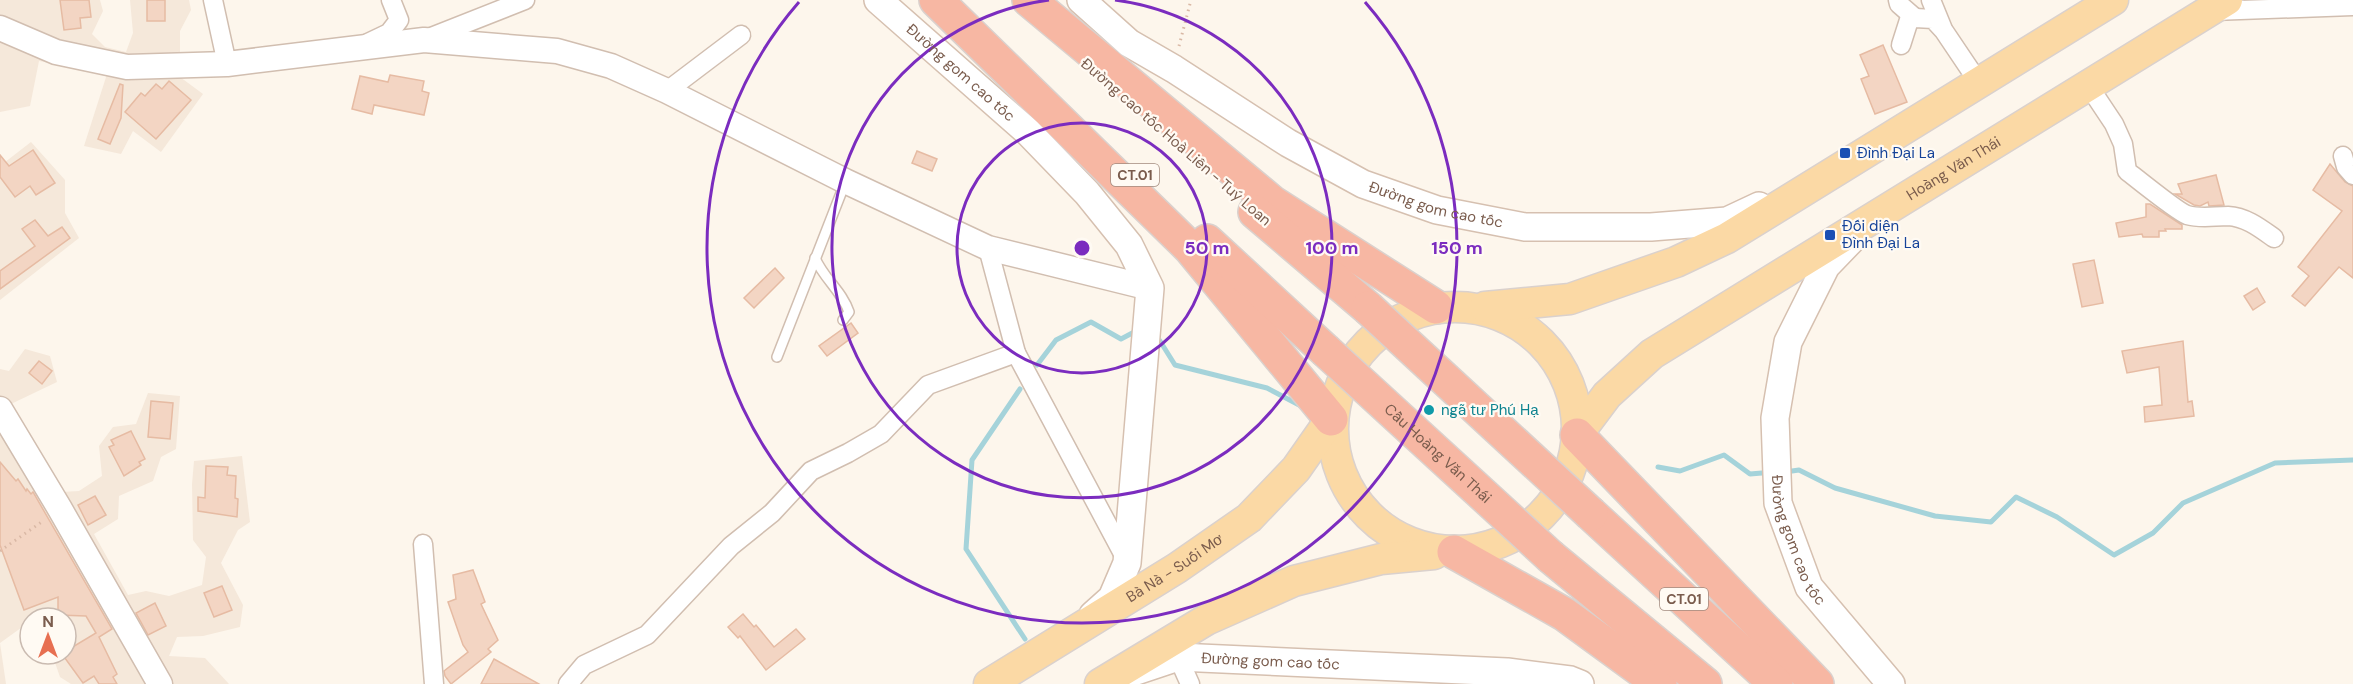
<svg xmlns="http://www.w3.org/2000/svg" width="2353" height="684" font-family="'DM Sans',sans-serif">
<rect width="100%" height="100%" fill="#fdf6ec"/>
<g fill="#f5e8da">
<polygon points="0,0 100,0 103,11 92,34 105,47 126,52 133,33 130,0 189,0 191,10 180,31 180,77 203,94 161,152 133,131 121,154 84,146 107,74 39,61 30,106 0,112"/>
<polygon points="31,142 65,180 65,213 79,238 0,300 0,166"/>
<polygon points="25,349 50,356 57,382 11,404 61,492 79,491 102,476 99,446 113,427 136,424 148,393 180,396 176,449 161,457 153,481 119,496 118,519 94,534 128,595 146,591 169,596 202,585 206,557 193,540 192,484 194,461 242,456 250,522 238,530 221,563 243,605 240,627 203,636 177,637 169,656 205,658 229,684 71,684 60,677 52,654 66,654 66,618 30,618 30,626 25,625 0,643 6,684 0,684 0,369 9,371"/>
</g>
<g fill="none" stroke-linecap="round" stroke-linejoin="round">
<g stroke="#a5d3da" stroke-width="5">
<polyline points="1160,341 1175,365 1267,388 1301,406"/>
<polyline points="1037,365 1056,340 1091,322 1121,339 1138,330"/>
<polyline points="1020,389 972,460 966,549 1025,639"/>
<polyline points="1658,467 1680,471 1724,455 1750,474 1762,473"/>
<polyline points="1792,471 1799,470 1835,488 1935,516 1991,522 2016,497 2057,517 2114,555 2153,533 2183,503 2275,463 2353,460"/>
</g>
</g>
<g fill="#f3d5c3" stroke="#e6bba3" stroke-width="1.5">
<polygon points="60,0 89,0 91,17 80,18 81,28 64,30"/>
<rect x="147" y="0" width="18" height="21"/>
<polygon points="1883,45 1907,102 1875,114 1861,79 1869,76 1860,55"/>
<polygon points="390,75 424,81 422,91 429,93 424,115 374,105 372,114 352,109 360,76 388,82"/>
<polygon points="169,81 191,100 156,139 125,112 141,93 145,96 156,84 162,89"/>
<polygon points="120,84 123,85 121,118 110,144 98,139"/>
<polygon points="33,150 55,183 36,195 30,186 15,197 0,177 0,155 9,166"/>
<polygon points="917,151 937,159 932,171 912,163"/>
<polygon points="2330,164 2345,182 2353,186 2353,278 2339,267 2305,306 2292,296 2309,276 2298,267 2342,211 2313,190"/>
<polygon points="2216,175 2224,205 2209,206 2208,202 2200,206 2194,205 2175,194 2182,194 2178,184"/>
<polygon points="2146,204 2150,204 2182,225 2182,229 2165,229 2166,231 2159,231 2159,237 2143,237 2142,234 2119,237 2116,223 2146,217"/>
<polygon points="35,220 48,236 62,227 70,238 0,289 0,271 35,246 22,229"/>
<polygon points="2094,260 2103,303 2082,307 2073,264"/>
<polygon points="775,268 784,278 754,308 744,298"/>
<polygon points="2257,288 2265,302 2253,310 2244,296"/>
<polygon points="851,323 858,333 827,356 819,346"/>
<polygon points="2183,341 2188,402 2192,401 2194,416 2145,422 2144,407 2162,405 2159,367 2127,373 2122,351"/>
<polygon points="39,361 52,371 42,384 29,373"/>
<polygon points="151,401 173,403 170,439 148,437"/>
<polygon points="131,431 145,459 139,462 141,465 124,476 109,447 114,445 111,440"/>
<polygon points="0,462 16,481 18,479 26,491 27,489 31,494 33,492 112,629 99,637 117,674 113,677 117,684 99,684 94,676 83,683 62,654 66,654 66,651 96,633 86,616 58,615 58,597 24,610 0,545"/>
<polygon points="206,466 228,467 227,475 236,476 235,498 238,499 237,517 198,511 198,497 205,498"/>
<polygon points="95,496 106,515 88,525 78,505"/>
<polygon points="473,570 485,602 481,604 498,640 488,649 491,652 451,684 445,676 444,671 468,652 463,645 448,602 456,599 453,575"/>
<polygon points="222,586 232,610 214,617 204,593"/>
<polygon points="155,603 166,626 148,635 136,613"/>
<polygon points="743,614 754,627 756,625 774,647 796,629 805,639 766,670 740,636 738,638 728,627"/>
<polygon points="494,659 539,684 481,684"/>
</g>
<g fill="none" stroke-linecap="round" stroke-linejoin="round">
<g stroke="#d1beb0" stroke-width="12">
<g id="service">
<path d="M815,258C824,279 842,291 849,312L843,320"/>
<polyline points="777,357 845,183"/>
</g>
</g>
<g stroke="#d1beb0" stroke-width="21">
<g id="minor">
<polyline points="213,0 227,64"/>
<polyline points="1898,0 1899,4 1915,18"/>
<polyline points="1931,0 1942,27"/>
<polyline points="2213,11 2353,6"/>
<polyline points="426,39 525,0"/>
<polyline points="368,43 389,33 399,20 391,0"/>
<polyline points="1901,45 1909,20 1915,18 1933,19 1944,31 1979,83"/>
<path d="M2088,85L2114,124L2123,144L2127,171C2136,178 2178,212 2187,215C2201,219 2214,216 2228,216C2246,217 2260,228 2274,238"/>
<polyline points="667,91 741,35"/>
<polyline points="2343,156 2346,167 2353,175"/>
<polyline points="1016,353 1127,561"/>
<polyline points="423,544 434,684"/>
<polyline points="1178,657 1190,684"/>
<polyline points="568,684 584,665 647,635 731,546 772,513 811,471 848,453 881,434 928,385 1016,353 988,248"/>
</g>
</g>
<g stroke="#d1beb0" stroke-width="27">
<g id="tertiary">
<polyline points="0,28 56,52 127,67 227,64 424,40 557,51 611,66 667,91 845,181 988,248 1150,288"/>
<polyline points="0,409 60,509 160,684"/>
</g>
</g>
<g stroke="#d6c0b0" stroke-width="30">
<g id="secondary">
<path id="s1" d="M878,0L1028,132L1087,193L1129,245L1150,288L1127,563L1112,598L1093,615"/>
<path id="s2" d="M1081,0L1129,43L1174,69L1288,143L1363,184L1437,210L1525,227H1651L1727,221L1759,206"/>
<path id="s3" d="M1855,236L1826,266L1788,342L1775,418L1778,503L1809,587L1891,684"/>
<path id="s4" d="M1133,672L1178,657L1507,672L1570,680L1580,684"/>
</g>
</g>
<g stroke="#dad1cd" stroke-width="33">
<g id="primary">
<circle cx="1455" cy="429" r="122"/>
<polyline points="1485,307 1570,299 1676,262 1727,238 2113,0"/>
<path id="s5" d="M1577,435L1607,395L1652,354L2227,0"/>
<path id="s6" d="M989,684L1177,568L1249,518L1296,469L1331,419"/>
<polyline points="1100,684 1206,620 1294,581 1381,559 1434,554"/>
</g>
</g>
<g stroke="#dad1cd" stroke-width="36">
<g id="motorway">
<polyline points="936,0 1190,248 1331,419"/>
<polyline points="1029,0 1273,203 1436,307"/>
<polyline points="1255,212 1368,308"/>
<polyline points="1207,241 1325,350"/>
<polyline points="1577,435 1817,684"/>
<polyline points="1591,514 1776,684"/>
<polyline points="1454,552 1564,614 1660,684"/>
<polyline points="1551,557 1705,684"/>
</g>
</g>
<g stroke="#d9b8a5" stroke-width="3" stroke-dasharray="1.5 4.5" stroke-linecap="butt">
<polyline points="1179,46 1191,0"/>
<polyline points="0,551 43,521"/>
</g>
<use href="#service" stroke="#fff" stroke-width="9"/>
<use href="#minor" stroke="#fff" stroke-width="18"/>
<use href="#tertiary" stroke="#fff" stroke-width="24"/>
<use href="#secondary" stroke="#fff" stroke-width="27"/>
<use href="#primary" stroke="#fbd9a5" stroke-width="30"/>
<use href="#motorway" stroke="#f7b7a3" stroke-width="33"/>
<g stroke="#dad1cd" stroke-width="36" stroke-linecap="butt">
<g id="motorway-bridge">
<polyline points="1368,308 1591,514"/>
<path id="s7" d="M1325,350L1551,557"/>
</g>
</g>
<use href="#motorway-bridge" stroke="#f7b7a3" stroke-width="33"/>
</g>
<g fill="none" stroke="#7b2cbf" stroke-width="3">
<circle cx="1082" cy="248" r="125"/>
<path d="M1115 0A250 250 0 1 1 1049 0"/>
<path d="M1365 2A375 375 0 1 1 799 2"/>
</g>
<g fill="#1a4fb4" stroke="#fffaf3" stroke-width="2">
<rect x="1839" y="147" width="12" height="12" rx="3"/>
<rect x="1824" y="229" width="12" height="12" rx="3"/>
</g>
<circle fill="#0f9aa8" stroke="#fffaf3" stroke-width="2" cx="1429" cy="410" r="6"/>
<g text-anchor="middle" stroke-width="4.5" stroke-linejoin="round" paint-order="stroke">
<g fill="#fffaf3" stroke="#a28b7f" stroke-width="1.5">
<rect x="1111" y="164" width="48" height="22" rx="4.5"/>
<rect x="1660" y="588" width="48" height="22" rx="4.5"/>
</g>
<g font-size="14" font-weight="bold" fill="#7a5c4d">
<text x="1135" y="180">CT.01</text>
<text x="1684" y="604">CT.01</text>
</g>
<g font-size="15" fill="#7a5c4d" stroke="#fffaf3">
<text dy="5" stroke="none"><textPath href="#s1" startOffset="110">Đường gom cao tốc</textPath></text>
<text transform="translate(1176 142) rotate(41)" y="5">Đường cao tốc Hoà Liên - Tuý Loan</text>
<text dy="5" stroke="none"><textPath href="#s5" startOffset="465">Hoàng Văn Thái</textPath></text>
<text dy="5" stroke="none"><textPath href="#s2" startOffset="414">Đường gom cao tốc</textPath></text>
<text dy="5" stroke="none"><textPath href="#s7" startOffset="153">Cầu Hoàng Văn Thái</textPath></text>
<text dy="5" stroke="none"><textPath href="#s3" startOffset="330">Đường gom cao tốc</textPath></text>
<text dy="5" stroke="none"><textPath href="#s6" startOffset="219">Bà Nà - Suối Mơ</textPath></text>
<text dy="5" stroke="none"><textPath href="#s4" startOffset="140">Đường gom cao tốc</textPath></text>
</g>
<g font-size="15" fill="#164399" stroke="#fffaf3" text-anchor="start">
<text x="1857" y="158">Đình Đại La</text>
<text x="1842" y="231">Đối diện<tspan x="1842" dy="17">Đình Đại La</tspan></text>
</g>
<g font-size="15" fill="#0d838f" stroke="#fffaf3" text-anchor="start">
<text x="1441" y="415">ngã tư Phú Hạ</text>
</g>
</g>
<circle cx="1082" cy="248" r="9" fill="#7b2cbf" stroke="#fffaf3" stroke-width="3"/>
<g font-size="18" text-anchor="middle" font-weight="bold" fill="#7b2cbf" stroke="#fffaf3" stroke-width="4.5" stroke-linejoin="round" paint-order="stroke">
<text x="1207" y="254">50 m</text>
<text x="1332" y="254">100 m</text>
<text x="1457" y="254">150 m</text>
</g>
<g transform="translate(48 636)"><circle r="28" fill="#fffaf3" stroke="#cabbb1" stroke-width="1.5"/>
<path d="M0-4.5L10 22L0 15L-10 22Z" fill="#e76f51"/>
<text y="-9" font-size="16" font-weight="bold" text-anchor="middle" fill="#7a5c4d">N</text>
</g>
</svg>
